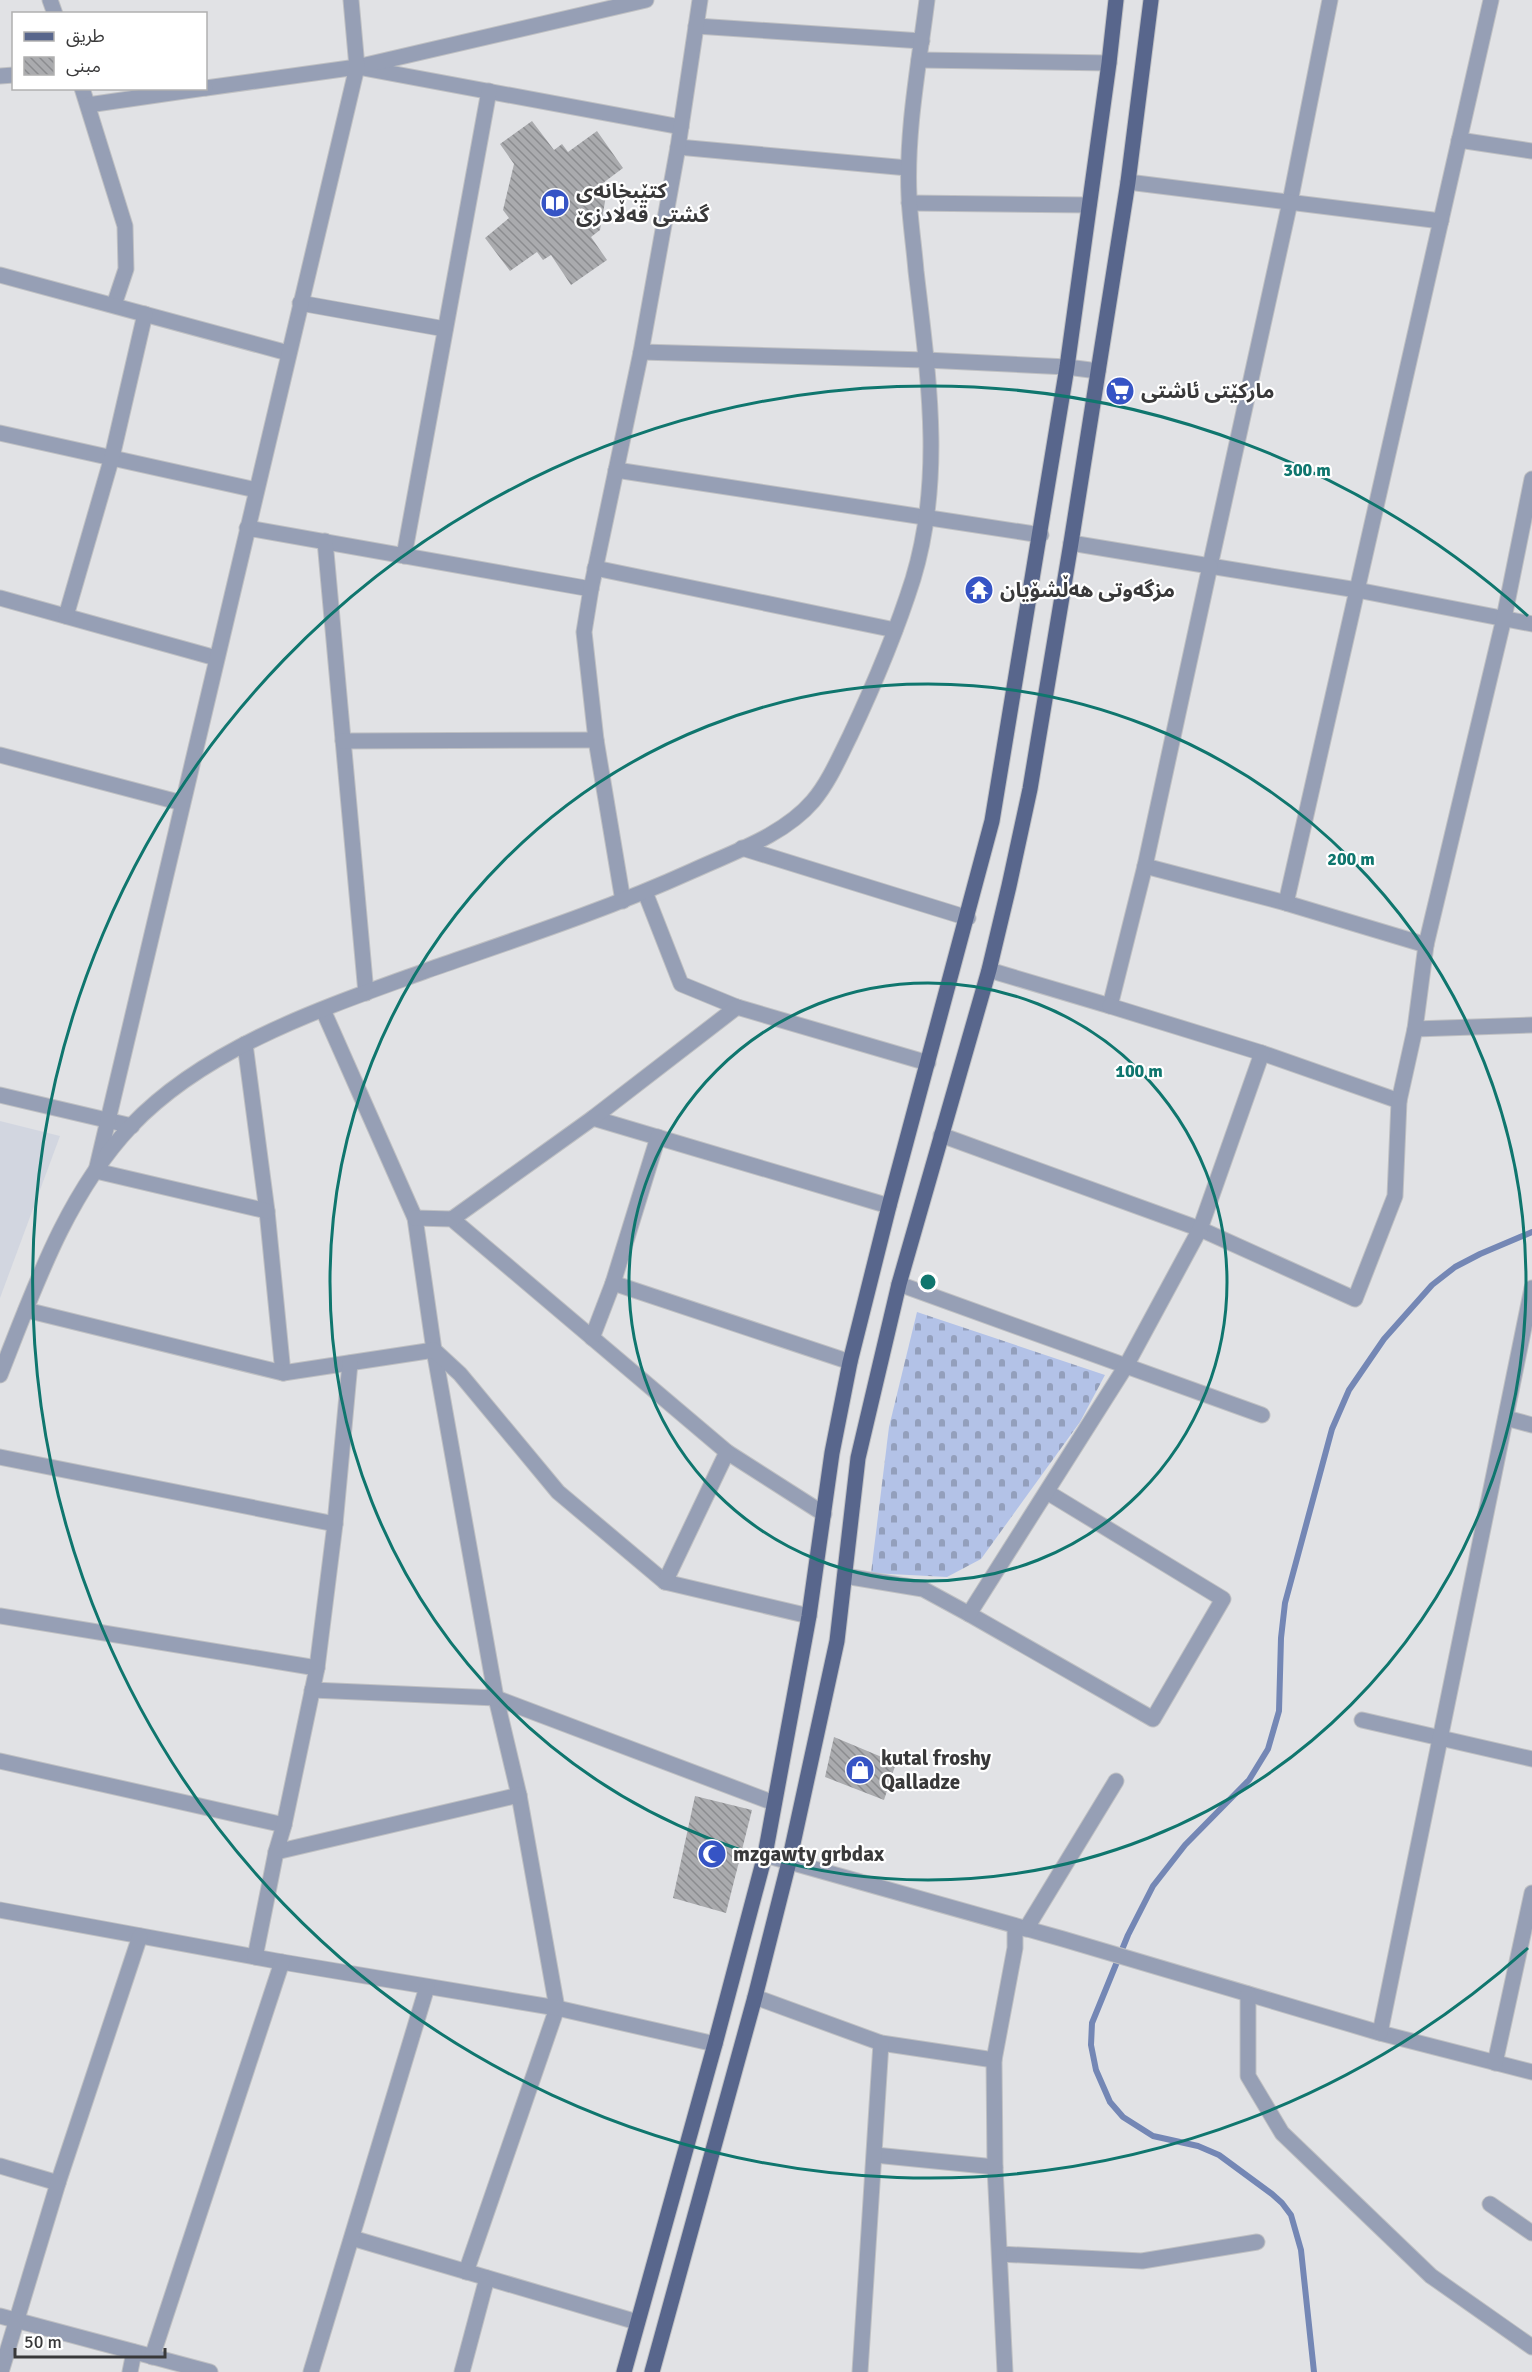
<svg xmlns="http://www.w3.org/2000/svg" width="1532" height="2372" font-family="Signika,'Noto Sans Arabic',sans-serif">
<defs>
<pattern id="cemetery-stones" width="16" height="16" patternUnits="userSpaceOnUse" patternTransform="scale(1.5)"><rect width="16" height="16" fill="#b3c2e7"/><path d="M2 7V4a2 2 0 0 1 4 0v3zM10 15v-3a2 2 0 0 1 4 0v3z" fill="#939fbc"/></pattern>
<pattern id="building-back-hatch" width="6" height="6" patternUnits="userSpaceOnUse" patternTransform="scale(1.5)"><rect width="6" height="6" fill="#aaabae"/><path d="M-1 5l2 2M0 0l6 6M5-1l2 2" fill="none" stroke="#8b8c8f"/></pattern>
</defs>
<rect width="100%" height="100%" fill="#e1e2e5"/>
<polygon fill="#d2d6e0" points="0,1121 60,1136 0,1298"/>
<polygon fill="url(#cemetery-stones)" points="917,1312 1105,1375 1080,1422 981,1559 947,1577 871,1573 889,1427"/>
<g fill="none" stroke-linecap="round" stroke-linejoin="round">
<polyline stroke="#7487b5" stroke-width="6" points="1314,2372 1301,2250 1291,2215 1282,2203 1272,2194 1219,2155 1198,2146 1153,2136 1123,2117 1110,2102 1096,2070 1091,2045 1092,2023 1128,1935 1153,1886 1185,1845 1249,1780 1268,1749 1279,1711 1281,1638 1285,1603 1332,1429 1349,1390 1384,1339 1432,1285 1455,1267 1480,1254 1532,1232"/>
</g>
<g fill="url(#building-back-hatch)">
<polygon points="532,121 554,150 562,144 568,152 597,131 623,168 599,186 606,196 600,230 591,237 607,260 571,285 551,255 543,260 537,252 510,271 485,238 509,218 503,210 514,164 500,144"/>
<polygon points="834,1737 896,1763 884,1800 825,1777"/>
<polygon points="695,1796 752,1810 726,1913 673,1898"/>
</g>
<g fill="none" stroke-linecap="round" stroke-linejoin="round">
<g stroke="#bfc0c3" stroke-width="17">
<g id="minor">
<polyline points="50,0 55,14"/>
<polyline points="1330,0 1290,202 1210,566 1357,590 1532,624"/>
<polyline points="696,26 922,41"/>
<polyline points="919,60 1109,63"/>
<polyline points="363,68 681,127"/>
<polyline points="0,76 14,75"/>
<polyline points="82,88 125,226 126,269 114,305"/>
<polyline points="206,88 357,67 646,0"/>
<polyline points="88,105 205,88"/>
<polyline points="1459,140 1532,151"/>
<polyline points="678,147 908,168"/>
<polyline points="1128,182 1441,221"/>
<polyline points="909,203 1089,205"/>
<polyline points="0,275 288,353"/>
<polyline points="300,303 445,329"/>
<polyline points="641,352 926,360 1067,367 1098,371"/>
<polyline points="0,433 256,490"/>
<polyline points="616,470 1041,535"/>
<polyline points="247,528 591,589"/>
<polyline points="325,541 366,993"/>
<polyline points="404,556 489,91"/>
<polyline points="595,568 895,630"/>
<polyline points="0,598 216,658"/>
<polyline points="66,616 112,457 145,314"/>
<polyline points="343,741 596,740"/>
<polyline points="0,755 182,803"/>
<polyline points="742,848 968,918"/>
<polyline points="1145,866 1286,903 1426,945"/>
<polyline points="645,892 681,984 737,1007 928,1063"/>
<polyline points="623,901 596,740 584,632 591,589 641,352 678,147 700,0"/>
<polyline points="1286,903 1491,0"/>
<polyline points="989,970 1110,1006 1145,866 1210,566 1071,543"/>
<polyline points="1110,1006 1262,1053 1399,1101"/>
<polyline points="323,1010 415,1218 434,1350 496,1698 519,1795 557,2008 466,2272"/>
<polyline points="1415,1029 1532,1025"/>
<polyline points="245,1044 267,1211 283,1373"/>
<polyline points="0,1095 132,1126"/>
<polyline points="593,1118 889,1206"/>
<polyline points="941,1135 1200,1229 1355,1299 1395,1196 1399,1101 1415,1029 1426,945 1504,618 1532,479"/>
<polyline points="267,1211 96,1171 357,67 351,0"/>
<polyline points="415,1218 452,1219 727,1452 824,1514"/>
<polyline points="452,1219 593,1118 737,1007"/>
<polyline points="613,1283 850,1362"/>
<polyline points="899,1284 1262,1415"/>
<polyline points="26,1310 283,1373 434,1350 460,1374 558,1492 665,1582 809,1616"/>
<polyline points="592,1338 613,1283 658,1137"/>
<path d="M0,1375C34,1289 66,1195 131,1126C207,1046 326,1007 428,970C517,939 606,910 692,871C733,852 783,836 813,801C829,782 839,758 850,736C874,685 896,633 913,579C944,477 928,374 916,271C914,246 910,221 909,196C906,131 919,64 927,0"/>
<polyline points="1506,1418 1532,1425"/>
<polyline points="0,1457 335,1524"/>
<polyline points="845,1576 923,1589 969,1614 1153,1719 1223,1599 1047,1492"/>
<polyline points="665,1582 727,1452"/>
<polyline points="969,1614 1126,1366 1200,1229 1262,1053"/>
<polyline points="0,1616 317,1668"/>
<polyline points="312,1690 496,1698 774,1803"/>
<polyline points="1362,1720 1532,1759"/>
<polyline points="0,1761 284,1825"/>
<polyline points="276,1852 519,1795"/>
<polyline points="765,1855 1063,1939 1380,2033 1532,2072"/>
<polyline points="0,1910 282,1962 557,2008 715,2044"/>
<polyline points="1026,1929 1116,1781"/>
<polyline points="255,1957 276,1852 284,1825 317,1668 335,1524 350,1363"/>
<polyline points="1248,1994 1248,2076 1282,2133 1431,2276 1532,2347"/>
<polyline points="755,1997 881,2043 994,2060"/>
<polyline points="1380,2033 1532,1288"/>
<polyline points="1495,2063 1532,1893"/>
<polyline points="875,2155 995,2167"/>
<polyline points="0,2166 58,2183"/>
<polyline points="1490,2204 1532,2233"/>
<polyline points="352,2238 637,2322"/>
<polyline points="1000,2254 1142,2261 1257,2242"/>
<polyline points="0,2316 210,2372"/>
<polyline points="152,2357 282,1962"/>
<polyline points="1,2372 58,2183 140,1936"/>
<polyline points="130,2372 134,2352"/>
<polyline points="311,2372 427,1987"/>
<polyline points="462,2372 487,2278"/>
<polyline points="860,2372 881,2043"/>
<polyline points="1005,2372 995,2167 994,2060 1015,1948 1015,1926"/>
</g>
</g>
<g stroke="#bfc0c3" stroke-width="17">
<g id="major">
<polyline points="624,2372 715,2044 765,1855 809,1616 832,1453 850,1362 889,1206 992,821 1067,367 1109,63 1116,0"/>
<polyline points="652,2372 755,1997 789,1862 837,1641 858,1458 899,1284 989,970 1009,886 1030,789 1071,543 1128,182 1151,0"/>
</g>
</g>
<use href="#minor" stroke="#969fb5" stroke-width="15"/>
<use href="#major" stroke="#58668c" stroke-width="15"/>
</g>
<g fill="none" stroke="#0f766e" stroke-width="3">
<circle cx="928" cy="1282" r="299"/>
<circle cx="928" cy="1282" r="598"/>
<path d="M1528 1948A896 896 0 1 1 1528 616"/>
</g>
<defs>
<g id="library-disc" transform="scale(1.5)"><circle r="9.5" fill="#3654c5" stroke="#fff"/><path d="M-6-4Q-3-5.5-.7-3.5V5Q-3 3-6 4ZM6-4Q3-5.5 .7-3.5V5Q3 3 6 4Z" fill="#fff"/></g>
<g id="supermarket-disc" transform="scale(1.5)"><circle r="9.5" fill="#3654c5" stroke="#fff"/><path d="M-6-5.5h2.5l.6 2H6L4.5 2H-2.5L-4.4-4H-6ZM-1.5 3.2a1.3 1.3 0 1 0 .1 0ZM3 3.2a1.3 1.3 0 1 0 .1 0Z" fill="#fff"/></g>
<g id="temple-disc" transform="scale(1.5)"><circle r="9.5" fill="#3654c5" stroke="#fff"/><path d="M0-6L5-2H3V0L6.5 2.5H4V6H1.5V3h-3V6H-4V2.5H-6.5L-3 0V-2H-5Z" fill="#fff"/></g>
<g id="shop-disc" transform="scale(1.5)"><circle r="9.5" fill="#3654c5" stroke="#fff"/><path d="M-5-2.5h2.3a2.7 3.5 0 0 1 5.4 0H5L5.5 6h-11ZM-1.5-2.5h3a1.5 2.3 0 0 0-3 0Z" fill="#fff"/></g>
<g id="mosque-disc" transform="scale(1.5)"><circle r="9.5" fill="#3654c5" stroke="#fff"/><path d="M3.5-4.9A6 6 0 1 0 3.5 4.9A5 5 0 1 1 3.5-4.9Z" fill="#fff"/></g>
</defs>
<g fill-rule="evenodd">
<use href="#library-disc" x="555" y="203"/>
<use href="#supermarket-disc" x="1120" y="391"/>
<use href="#temple-disc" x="979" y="590"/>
<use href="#shop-disc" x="860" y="1770"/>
<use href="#mosque-disc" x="712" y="1854"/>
</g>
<g text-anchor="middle" stroke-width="4.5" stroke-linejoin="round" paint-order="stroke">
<g font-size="21" font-weight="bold" fill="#39393a" stroke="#fff" text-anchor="start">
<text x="576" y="198">کتێبخانەی<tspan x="576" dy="24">گشتی قەڵادزێ</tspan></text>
<text x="1141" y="398">مارکێتی ئاشتی</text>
<text x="1000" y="597">مزگەوتی ھەڵشۆیان</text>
<text x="881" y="1765">kutal froshy<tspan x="881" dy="24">Qalladze</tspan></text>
<text x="733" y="1861">mzgawty grbdax</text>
</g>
</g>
<circle cx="928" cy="1282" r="9" fill="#0f766e" stroke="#fff" stroke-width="3"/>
<g font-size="18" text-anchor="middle" font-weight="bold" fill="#0f766e" stroke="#fff" stroke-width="4.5" stroke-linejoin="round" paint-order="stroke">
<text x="1307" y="476">300 m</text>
<text x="1351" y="865">200 m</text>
<text x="1139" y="1077">100 m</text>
</g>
<rect x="12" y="12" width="195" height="78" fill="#ffffff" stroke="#b0b0b0" stroke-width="1.5"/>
<rect x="24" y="32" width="30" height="9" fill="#58668c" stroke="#b0b0b0" stroke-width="1.5"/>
<text x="66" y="42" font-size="18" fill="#39393a">طريق</text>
<rect x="24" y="57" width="30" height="18" fill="url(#building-back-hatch)" stroke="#b0b0b0" stroke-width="1.5"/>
<text x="66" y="72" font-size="18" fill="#39393a">مبنى</text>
<path d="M15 2348v9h150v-9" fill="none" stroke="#39393a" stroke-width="3"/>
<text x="24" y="2348" font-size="18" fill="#39393a" stroke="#ffffff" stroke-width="4.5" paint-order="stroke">50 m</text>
</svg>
